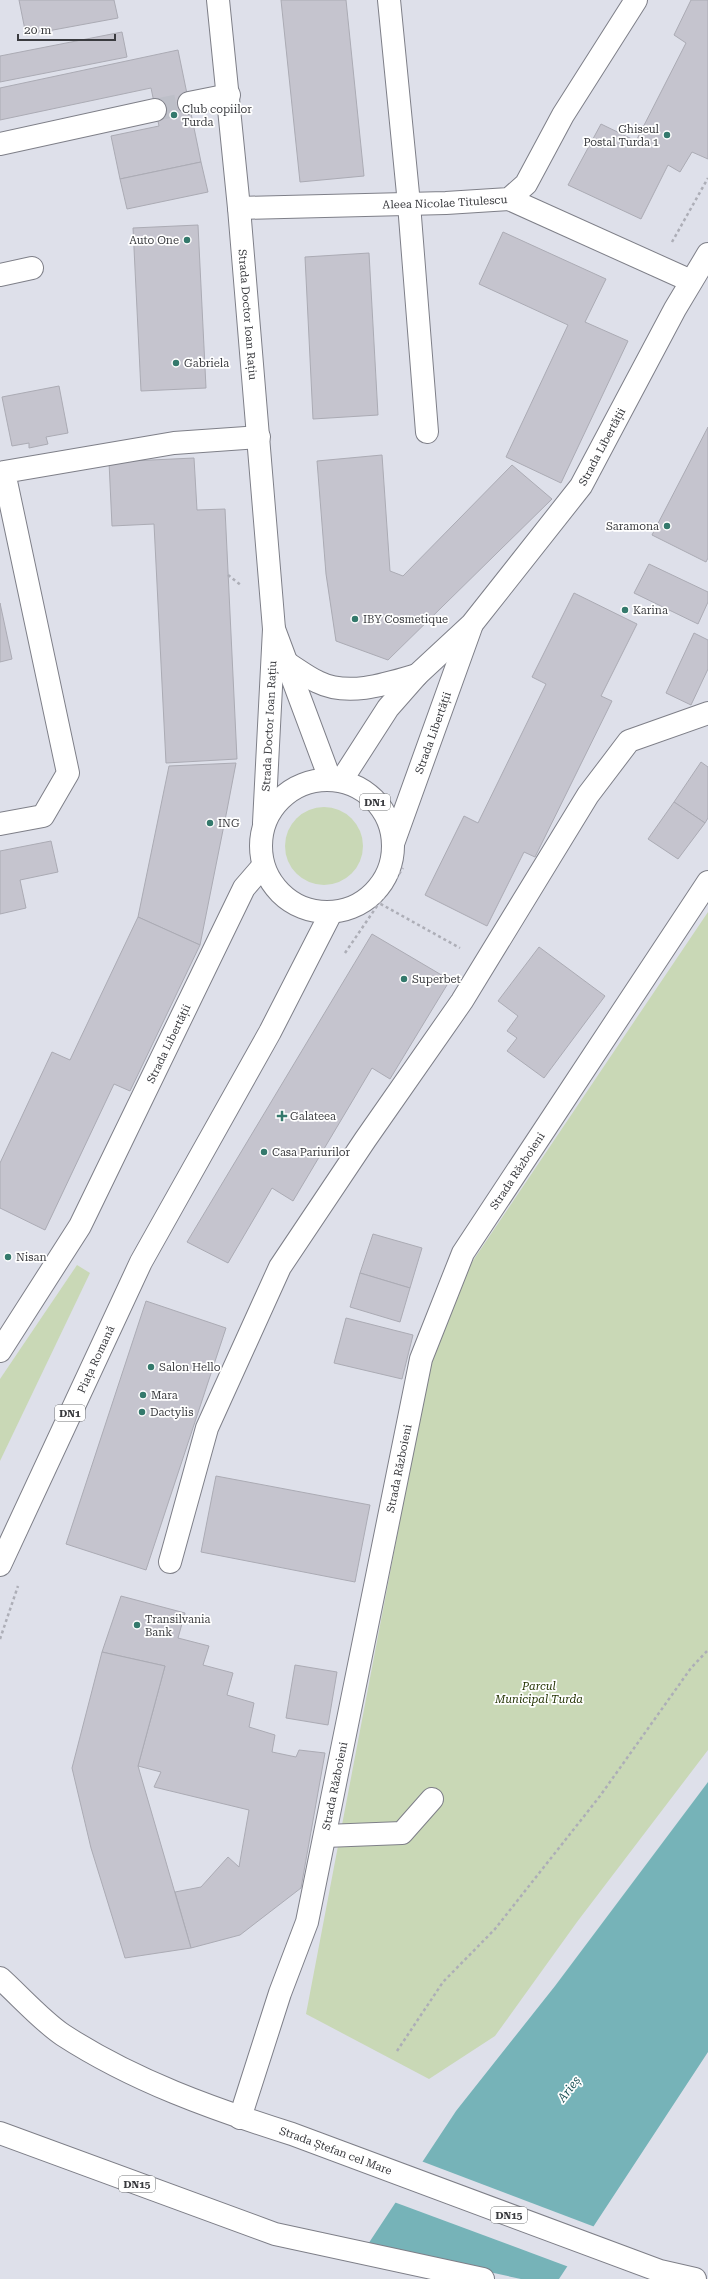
<svg xmlns="http://www.w3.org/2000/svg" width="708" height="2279" font-family="'Roboto Serif',serif">
<rect width="100%" height="100%" fill="#dee0ea"/>
<g fill="#c9d8b6">
<circle cx="324" cy="846" r="39"/>
<polygon points="708,912 708,1750 577,1922 495,2036 429,2079 306,2014 430,1363 470,1265"/>
<polygon points="77,1265 90,1273 0,1461 0,1379"/>
</g>
<polygon fill="#76b3b8" points="708,1782 708,2052 559,2279 345,2279 456,2111 555,1986"/>
<g fill="#dee0ea">
<polygon points="421,2161 595,2227 569,2267 394,2202"/>
<polygon points="365,2245 521,2279 343,2279"/>
</g>
<g fill="#c5c4ce" stroke="#ababb4">
<polygon points="19,0 114,0 118,18 26,35"/>
<polygon points="281,0 346,0 364,176 300,182"/>
<polygon points="691,0 708,0 708,159 692,152 680,172 668,165 641,219 568,185 601,124 636,141 686,43 674,35"/>
<polygon points="122,32 127,57 0,82 0,56"/>
<polygon points="178,50 201,162 120,179 111,136 159,126 151,88 0,120 0,88"/>
<polygon points="201,162 208,192 127,209 120,179"/>
<polygon points="198,225 206,388 141,391 133,228"/>
<polygon points="503,232 606,279 585,322 628,341 561,483 506,457 568,325 479,284"/>
<polygon points="369,253 378,415 313,419 305,257"/>
<polygon points="59,386 68,433 46,437 48,444 29,448 29,443 12,446 2,397"/>
<polygon points="708,427 708,558 706,562 652,535"/>
<polygon points="382,455 390,571 403,576 512,465 552,499 388,660 336,641 326,574 317,461"/>
<polygon points="194,458 197,510 225,509 237,759 166,763 154,524 112,526 109,462"/>
<polygon points="649,564 708,592 708,602 698,624 634,593"/>
<polygon points="574,593 637,624 601,696 612,701 535,857 524,852 487,926 425,895 464,816 478,823 546,684 532,677"/>
<polygon points="0,603 12,659 0,662"/>
<polygon points="694,633 708,640 708,669 691,705 666,693"/>
<polygon points="701,762 708,767 708,818 705,823 674,802"/>
<polygon points="236,763 227,810 200,945 138,917 169,766"/>
<polygon points="674,802 705,823 678,859 648,839"/>
<polygon points="51,841 58,872 20,880 26,908 0,914 0,851"/>
<polygon points="138,917 200,945 130,1091 114,1084 45,1230 0,1208 0,1163 52,1052 70,1060"/>
<polygon points="372,934 450,980 390,1079 372,1068 293,1201 272,1188 228,1263 187,1242"/>
<polygon points="539,947 605,996 544,1078 507,1051 517,1038 507,1031 518,1016 498,1001"/>
<polygon points="373,1234 422,1248 410,1288 360,1273"/>
<polygon points="360,1273 410,1288 400,1322 350,1307"/>
<polygon points="146,1301 226,1328 146,1570 66,1544"/>
<polygon points="346,1318 413,1335 402,1379 334,1363"/>
<polygon points="216,1476 370,1505 355,1582 201,1552"/>
<polygon points="121,1596 185,1613 178,1638 209,1646 203,1665 233,1673 227,1695 254,1703 249,1727 275,1735 272,1752 296,1757 299,1750 325,1753 301,1888 240,1935 191,1948 175,1892 201,1887 228,1857 239,1867 249,1810 154,1787 161,1772 138,1766 165,1666 102,1652"/>
<polygon points="102,1652 165,1666 138,1766 191,1948 125,1958 91,1848 72,1768"/>
<polygon points="295,1665 337,1672 328,1725 286,1718"/>
</g>
<g fill="none" stroke-linecap="round" stroke-linejoin="round">
<polyline stroke="#bdbfc8" stroke-width="22" stroke-dasharray="22 11" stroke-linecap="butt" points="155,110 189,103"/>
<g stroke="#7e7f88" stroke-width="24">
<g id="minor">
<polyline points="389,0 409,204 427,432"/>
<polyline points="189,103 229,95"/>
<polyline points="0,144 155,110"/>
<polyline points="509,199 691,281"/>
<path id="s1" d="M239,208L446,203L509,199L526,184L563,115L636,0"/>
<polyline points="0,275 32,268"/>
<path id="s2" d="M264,823L274,629"/>
<polyline points="0,824 43,816 68,773 4,472 174,443 259,437"/>
<polyline points="170,1562 207,1428 280,1267 365,1140 462,1001 588,795 629,741 708,713"/>
<polyline points="325,1836 402,1833 432,1799"/>
<path id="s3" d="M240,2118L280,1993L307,1922L421,1359L463,1253L708,882"/>
</g>
</g>
<g stroke="#7e7f88" stroke-width="24">
<g id="major">
<path id="s4" d="M218,0L239,208L274,629L330,779"/>
<path d="M287,663C297,669 307,677 318,682C348,697 387,684 417,675"/>
<circle cx="327" cy="846" r="66"/>
<path id="s5" d="M341,781L388,708L417,675L472,624L581,486L675,309L708,254"/>
<path id="s6" d="M394,841L471,627"/>
<path id="s7" d="M0,1351L80,1226L244,888L263,866"/>
<path id="s8" d="M0,1565L141,1262L270,1032L331,913"/>
<path id="s9" d="M0,1978C19,1995 42,2021 63,2035C134,2081 213,2109 292,2134L660,2271L695,2279"/>
<polyline points="0,2133 275,2234 483,2279"/>
</g>
</g>
<g stroke="#adaeb7" stroke-width="2.5" stroke-dasharray="3 3" stroke-linecap="butt">
<polyline points="672,242 708,178"/>
<polyline points="228,575 242,586"/>
<polyline points="370,898 460,948"/>
<polyline points="345,953 403,868"/>
<polyline points="0,1639 18,1586"/>
<polyline points="397,2051 443,1982 495,1929 600,1796 691,1668 708,1650"/>
</g>
<use href="#minor" stroke="#fff" stroke-width="22"/>
<use href="#major" stroke="#fff" stroke-width="22"/>
</g>
<g fill="#34796c" stroke="#fff" stroke-width="1.5">
<circle cx="174" cy="115" r="4"/>
<circle cx="667" cy="135" r="4"/>
<circle cx="187" cy="240" r="4"/>
<circle cx="176" cy="363" r="4"/>
<circle cx="667" cy="526" r="4"/>
<circle cx="625" cy="610" r="4"/>
<circle cx="355" cy="619" r="4"/>
<circle cx="210" cy="823" r="4"/>
<circle cx="404" cy="979" r="4"/>
<path d="M280 1110h4v4h4v4h-4v4h-4v-4h-4v-4h4z"/>
<circle cx="264" cy="1152" r="4"/>
<circle cx="8" cy="1257" r="4"/>
<circle cx="151" cy="1367" r="4"/>
<circle cx="143" cy="1395" r="4"/>
<circle cx="142" cy="1412" r="4"/>
<circle cx="137" cy="1625" r="4"/>
</g>
<g text-anchor="middle" stroke-width="3.5" stroke-linejoin="round" paint-order="stroke">
<g fill="#fff" stroke="#757679" stroke-width="1">
<rect x="360" y="794" width="30" height="16" rx="3"/>
<rect x="55" y="1405" width="30" height="16" rx="3"/>
<rect x="119" y="2176" width="36" height="16" rx="3"/>
<rect x="491" y="2207" width="36" height="16" rx="3"/>
</g>
<g font-size="10" font-weight="bold" fill="#3a3b3f">
<text x="375" y="806">DN1</text>
<text x="70" y="1417">DN1</text>
<text x="137" y="2188">DN15</text>
<text x="509" y="2219">DN15</text>
</g>
<g font-size="11" fill="#3a3b3f" stroke="#fff" text-anchor="start">
<text x="182" y="113">Club copiilor<tspan x="182" dy="13">Turda</tspan></text>
<text x="659" y="133" text-anchor="end">Ghiseul<tspan x="659" dy="13">Postal Turda 1</tspan></text>
<text x="179" y="244" text-anchor="end">Auto One</text>
<text x="184" y="367">Gabriela</text>
<text x="659" y="530" text-anchor="end">Saramona</text>
<text x="633" y="614">Karina</text>
<text x="363" y="623">IBY Cosmetique</text>
<text x="218" y="827">ING</text>
<text x="412" y="983">Superbet</text>
<text x="290" y="1120">Galateea</text>
<text x="272" y="1156">Casa Pariurilor</text>
<text x="16" y="1261">Nisan</text>
<text x="159" y="1371">Salon Hello</text>
<text x="151" y="1399">Mara</text>
<text x="150" y="1416">Dactylis</text>
<text x="145" y="1623">Transilvania<tspan x="145" dy="13">Bank</tspan></text>
</g>
<g font-size="11" fill="#3a3b3f" stroke="#fff">
<text dy="4" stroke="none"><textPath href="#s1" startOffset="206">Aleea Nicolae Titulescu</textPath></text>
<text dy="4" stroke="none"><textPath href="#s4" startOffset="316">Strada Doctor Ioan Rațiu</textPath></text>
<text dy="4" stroke="none"><textPath href="#s5" startOffset="426">Strada Libertății</textPath></text>
<text dy="4" stroke="none"><textPath href="#s2" startOffset="97">Strada Doctor Ioan Rațiu</textPath></text>
<text dy="4" stroke="none"><textPath href="#s6" startOffset="115">Strada Libertății</textPath></text>
<text dy="4" stroke="none"><textPath href="#s7" startOffset="351">Strada Libertății</textPath></text>
<text dy="4" stroke="none"><textPath href="#s3" startOffset="994">Strada Războieni</textPath></text>
<text dy="4" stroke="none"><textPath href="#s8" startOffset="227">Piața Romană</textPath></text>
<text dy="4" stroke="none"><textPath href="#s3" startOffset="670">Strada Războieni</textPath></text>
<text dy="4" stroke="none"><textPath href="#s3" startOffset="346">Strada Războieni</textPath></text>
<text dy="4" stroke="none"><textPath href="#s9" startOffset="382">Strada Ștefan cel Mare</textPath></text>
</g>
<g font-size="11" font-style="italic" fill="#233302" stroke="#fff">
<text x="539" y="1690">Parcul<tspan x="539" dy="13">Municipal Turda</tspan></text>
</g>
<g font-size="12" font-style="italic" fill="#21565a" stroke="#fff">
<text transform="translate(569 2089) rotate(-53)" y="4">Arieș</text>
</g>
</g>
<path d="M18 34v6h97v-6" fill="none" stroke="#3a3b3f" stroke-width="2"/>
<text x="24" y="34" font-size="12" fill="#3a3b3f" stroke="#ffffff" stroke-width="3" paint-order="stroke">20 m</text>
</svg>
